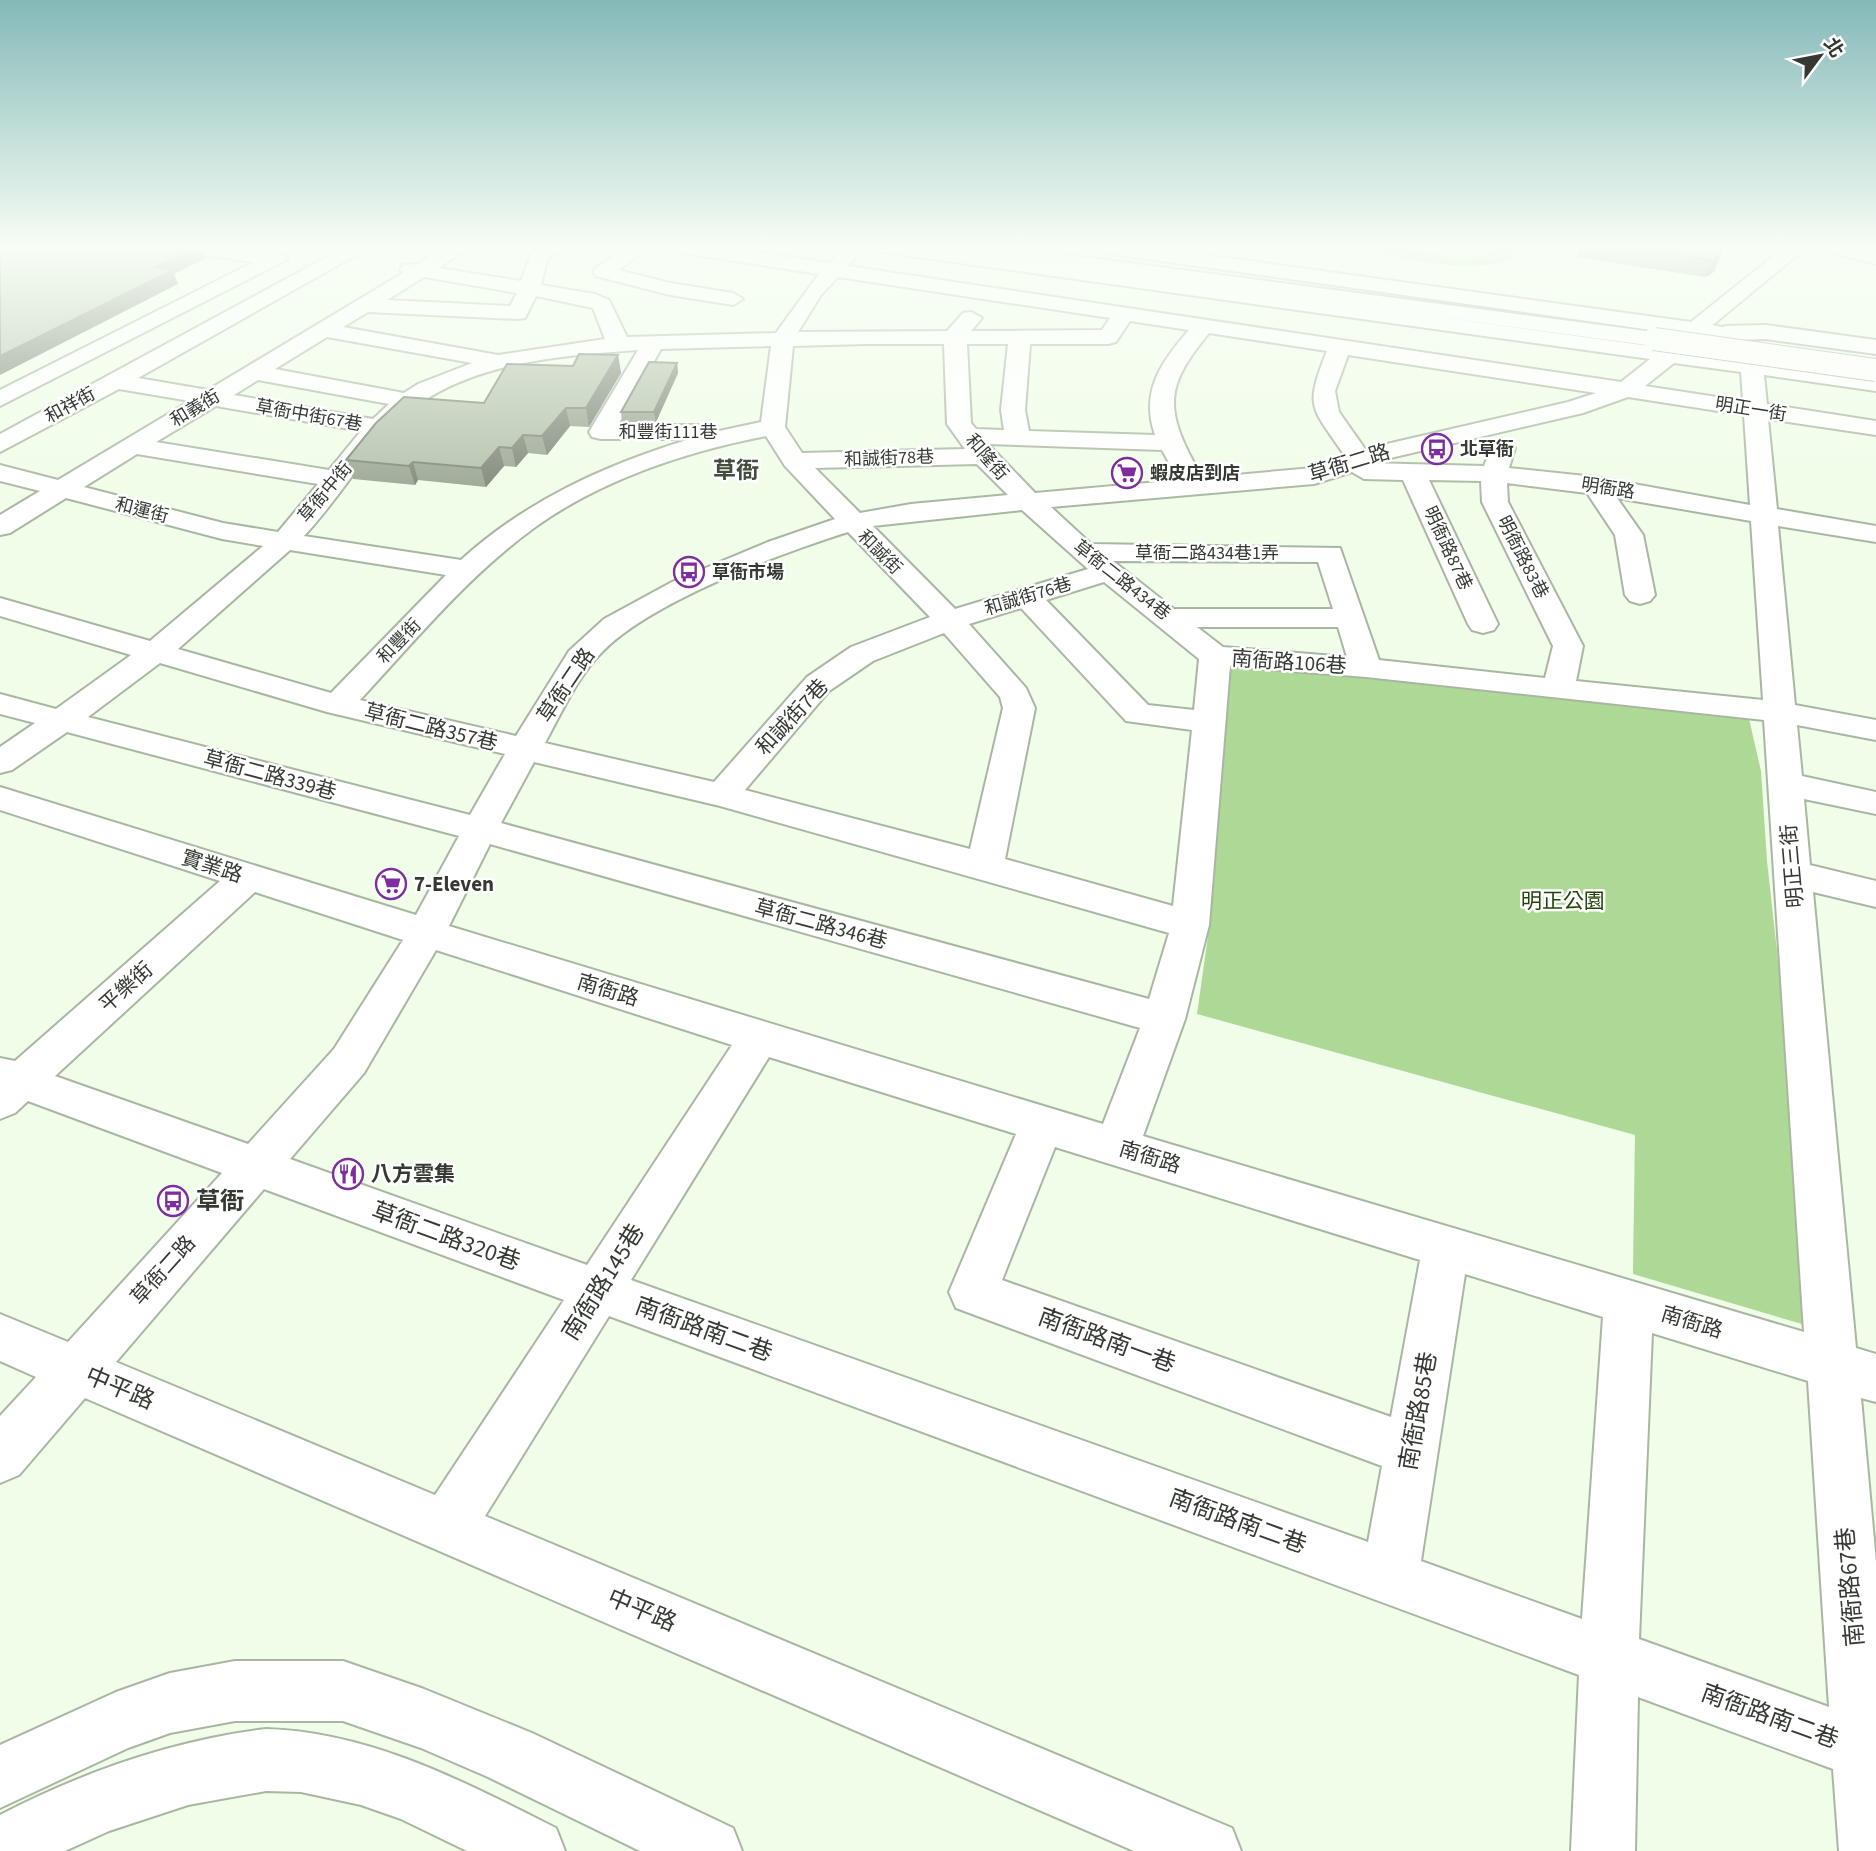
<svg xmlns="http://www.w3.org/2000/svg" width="1876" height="1851" font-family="'Source Sans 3','Noto Sans TC',sans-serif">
<rect width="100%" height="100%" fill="#f0fde8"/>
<g fill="#aed895">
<path d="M1344,246H1392L1457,257L1485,255L1499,246L1525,247C1496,286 1386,253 1344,246Z"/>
<polygon points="1226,665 1747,710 1761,771 1767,861 1819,1329 1633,1274 1635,1135 1197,1014 1210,922"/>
</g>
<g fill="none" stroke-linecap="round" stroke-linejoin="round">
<g stroke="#a9b6a2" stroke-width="4">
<g id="minor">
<path d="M170,246C192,246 276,245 288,259L0,406V390L254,262L180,252Z"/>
<path d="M347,246H372L138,378L208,390L403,273L400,269L403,265L417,264L447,246H471L439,268L521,281L531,253L543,246H567L547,260L541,285L595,294L609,300L627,337L776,333L819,274L677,252L667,246H717L829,263L844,246H865L848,266L1621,382L1650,359L881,252L871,246H925L1664,348L1680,334L1097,252L1087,246H1141L1691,322L1786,246H1808L1715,323L1712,325L1722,327L1725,332L1722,337H1702L1688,351L1876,377V391L1764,375L1767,404L1876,421V435L1768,419L1777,509L1876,526V542L1778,526L1795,705L1876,720V740L1797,725L1802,776L1876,792V814L1804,799L1810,865L1876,881V907L1813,892L1856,1348L1876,1354V1402L1861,1398L1876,1562V1851H1839L1833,1769L1638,1697L1635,1851H1571L1579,1675L609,1316L485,1516L1232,1828L1241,1851H1134L85,1398L19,1475L0,1483V1416L36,1377L0,1361V1314L68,1342L222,1173L28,1101L15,1113L0,1119V1058L15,1061L220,881L0,810V787L416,915L459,836L67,732L12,770L0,773V747L35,723L0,714V694L56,709L131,655L0,616V598L150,641L263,546L222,539L66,498L10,533L0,535V515L40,491L0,481V465L58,480L190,401L119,389L0,452V434ZM424,277L517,293L510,306L387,300ZM838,277L1110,318L1102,330L971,331L982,318L971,312L963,313L947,331L798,332L821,295ZM536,296L593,308L605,339L498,355L343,327L368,312L517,319L525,318ZM1130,321L1189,330C1161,362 1140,392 1155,435L1029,431L1025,410L1030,344H1108L1116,342ZM1209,333L1327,351C1304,409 1311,406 1345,456L1313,468L1035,493L988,444L1162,450L1172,468H1190L1194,463C1163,405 1168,383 1209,333ZM327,337L472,363L418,384L404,393L275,369ZM867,344H944L947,424L965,449L802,453L785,427L793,346ZM967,344H1008L1001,410L1004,430L976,429L971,423ZM771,346L761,422L719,431L707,425H618L661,349ZM638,350L589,432L592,437L601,439H690C605,465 527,500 461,560L304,536C336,502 360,461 392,427C453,363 555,356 638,350ZM1348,355L1596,393L1568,402L1365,449L1339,412L1335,391ZM1674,363L1741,372L1743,401L1645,386ZM258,380L389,404L373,419L234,395ZM1628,397L1744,415L1750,505L1595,477L1509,468L1515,448L1511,443H1493L1484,466L1369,463L1583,413ZM216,406L361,431L329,470L156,442ZM766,436L785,466L835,519L768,542L672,582L604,619L569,651L516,736L360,700C415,641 468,576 534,528C600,480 687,451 766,436ZM137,454L318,484L278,532L223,523L84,487ZM977,464L1008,495L911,504L860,513L815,468ZM1352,472L1364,479L1403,480L1468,624L1472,630L1483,633L1494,630L1498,624L1429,480L1481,481L1482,502L1553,646L1545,678L1379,660L1340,548L1091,544L1051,507L1314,484ZM1507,483L1587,493L1615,535L1625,595L1630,601L1640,604L1650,601L1655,595L1643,535L1617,498L1751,521L1763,700L1576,681L1583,646L1508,502ZM1022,510L1088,569L955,609L873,526ZM848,532L930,617L851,647L807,677L714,782L545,743C562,712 577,677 602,652C650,602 781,553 848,532ZM290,550L446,575L331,693L178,649ZM1113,561L1318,562L1333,609H1174ZM1104,582L1199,659L1194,710L1148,705L1046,600ZM1021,608L1126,721L1192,730L1173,906L1005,859L1035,708L1026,688L969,624ZM1197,627H1338L1347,657L1223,647ZM944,633L1000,697L1003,708L970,849L745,790L829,691L873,661ZM160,663L327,712L505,754L470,815L88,717ZM1230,666L1366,677L1764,720L1804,1332L1143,1136L1185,1019L1209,925ZM534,762L720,806L1169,933L1149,999L501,823ZM490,844L1140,1028L1103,1124L449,926ZM255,892L403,940L334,1049L248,1144L55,1076ZM436,950L732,1045L587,1265L290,1159L364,1073ZM769,1057L1016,1134L949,1292L956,1308L1382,1466L1368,1542L631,1280ZM1055,1147L1420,1260L1391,1417L1002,1280ZM264,1189L564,1300L435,1495L116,1362ZM1465,1274L1603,1317L1582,1619L1421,1561ZM1652,1333L1808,1381L1829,1707L1639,1639Z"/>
<polygon points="627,246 650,246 619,270 670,283 733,293 743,299 733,305 670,295 596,276 593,272 596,268"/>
<polygon points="1818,246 1852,246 1876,252 1876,264 1821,250"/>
</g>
</g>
<g stroke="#a9b6a2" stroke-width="4">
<g id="highway">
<polygon points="945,246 1001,246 1654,332 1665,339 1654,346 955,252"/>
<polygon points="1766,325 1876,340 1876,354 1766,339 1725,340 1714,333 1725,326"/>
<polygon points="1750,352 1788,358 1791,363 1780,370 1750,366 1712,368 1701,361 1712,354"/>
<polygon points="235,1661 343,1661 424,1689 532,1733 733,1828 742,1851 640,1851 488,1777 421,1748 343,1721 235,1721 170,1733 128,1748 0,1808 0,1745 116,1692 170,1673"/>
<path d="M266,1729C371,1732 464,1782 556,1828L565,1851H467L401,1819L361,1805L301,1792L266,1791L188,1805L109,1831L65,1851H0V1815C83,1772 174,1740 266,1729Z"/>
</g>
</g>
<use href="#minor" fill="#fff" fill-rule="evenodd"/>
<use href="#highway" fill="#fff" fill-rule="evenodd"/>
<g stroke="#a9b6a2" stroke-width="24" stroke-linecap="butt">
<polyline id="highway-bridge" points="1654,339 1876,370"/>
</g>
<use href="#highway-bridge" stroke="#fff" stroke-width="22"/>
</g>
<g fill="#99a593">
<polygon points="1580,246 1723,246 1714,272 1705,277 1577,257"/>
<polygon points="618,355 621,373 589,427 570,426 547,455 528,453 516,467 504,466 486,487 418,480 415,485 353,479 346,460 573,366"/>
<polygon points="677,363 678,373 656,422 622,422 621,412"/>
</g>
<g fill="#7d8678">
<polygon points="198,246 201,246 206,258 174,274 178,284 0,375 0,356 155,267"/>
<polygon points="1721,254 1714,272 1705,277 1712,260"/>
<polygon points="618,355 621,373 589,427 586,408"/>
<polygon points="677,363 678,373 656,422 654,412"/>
<polygon points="566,408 570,426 547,455 542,436"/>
<polygon points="523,435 528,453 516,467 512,448"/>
<polygon points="499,447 504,466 486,487 481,468"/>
<polygon points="413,462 418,480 415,485 409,466"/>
</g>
<g fill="#b2c0ab" stroke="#7d8678" stroke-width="2">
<polygon points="0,246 198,246 155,267 173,270 0,356"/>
<polygon points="1621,246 1723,246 1721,254 1712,260"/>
<polygon points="579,354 618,355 586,408 566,408 542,436 523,435 512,448 499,447 481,468 413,462 409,466 346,460 376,423 404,397 484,403 507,364 573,366"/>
<polygon points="649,362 677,363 654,412 621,412"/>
</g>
<linearGradient id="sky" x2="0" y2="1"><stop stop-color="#84b9b8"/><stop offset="0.49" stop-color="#f8fef5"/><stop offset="1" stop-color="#f8fef5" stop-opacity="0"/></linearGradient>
<rect width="1876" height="505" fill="url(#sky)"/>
<defs>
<g id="bus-ring" transform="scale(1.575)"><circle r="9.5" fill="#fff" stroke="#7d2d9e" stroke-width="1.5"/><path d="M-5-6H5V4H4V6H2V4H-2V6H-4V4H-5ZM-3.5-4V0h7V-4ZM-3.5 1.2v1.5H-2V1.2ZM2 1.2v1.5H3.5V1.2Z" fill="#7d2d9e"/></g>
<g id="supermarket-ring" transform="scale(1.575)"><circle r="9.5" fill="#fff" stroke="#7d2d9e" stroke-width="1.5"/><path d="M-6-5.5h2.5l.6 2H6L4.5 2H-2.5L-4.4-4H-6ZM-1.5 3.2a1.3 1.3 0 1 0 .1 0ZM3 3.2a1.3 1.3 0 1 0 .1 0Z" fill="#7d2d9e"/></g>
<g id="restaurant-ring" transform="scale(1.575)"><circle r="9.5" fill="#fff" stroke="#7d2d9e" stroke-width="1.5"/><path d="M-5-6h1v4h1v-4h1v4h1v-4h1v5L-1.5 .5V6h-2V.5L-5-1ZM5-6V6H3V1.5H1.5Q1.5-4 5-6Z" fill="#7d2d9e"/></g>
</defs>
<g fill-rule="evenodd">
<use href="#bus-ring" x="1437" y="449"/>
<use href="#supermarket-ring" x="1127" y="473"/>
<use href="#bus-ring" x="689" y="572"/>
<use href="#supermarket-ring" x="391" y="884"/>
<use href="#restaurant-ring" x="348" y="1174"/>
<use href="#bus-ring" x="173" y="1201"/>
</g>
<g text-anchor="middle" stroke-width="5" stroke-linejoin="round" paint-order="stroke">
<g font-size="18" fill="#343a31" stroke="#fff">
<text transform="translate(70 405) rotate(-29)" y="6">和祥街</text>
<text transform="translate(195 408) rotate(-31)" y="6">和義街</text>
<text transform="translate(1751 409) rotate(9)" y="6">明正一街</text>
<text transform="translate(309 415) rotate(10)" y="6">草衙中街67巷</text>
<text x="668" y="438">和豐街111巷</text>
<text transform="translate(987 457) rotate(49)" y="6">和隆街</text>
<text transform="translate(889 458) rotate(-2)" y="6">和誠街78巷</text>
<text transform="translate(1608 488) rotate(9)" y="6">明衙路</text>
<text transform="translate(325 492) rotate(-50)" y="6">草衙中街</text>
<text transform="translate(142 510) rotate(14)" y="6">和運街</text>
<text transform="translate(1448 548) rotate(65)" y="6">明衙路87巷</text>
<text transform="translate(880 552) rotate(45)" y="6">和誠街</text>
<text x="1207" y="559">草衙二路434巷1弄</text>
<text transform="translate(1523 557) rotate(63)" y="6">明衙路83巷</text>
<text transform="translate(1122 580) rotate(38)" y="6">草衙二路434巷</text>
<text transform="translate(1028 596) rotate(-17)" y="6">和誠街76巷</text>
<text transform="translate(399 641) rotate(-46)" y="6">和豐街</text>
</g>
<g font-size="18" font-weight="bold" fill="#343a31" stroke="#fff" text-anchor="start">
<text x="1460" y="455">北草衙</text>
<text x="1150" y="479">蝦皮店到店</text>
<text x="712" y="578">草衙市場</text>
</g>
<g font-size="21" fill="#343a31" stroke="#fff">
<text transform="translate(1349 463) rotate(-17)" y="7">草衙二路</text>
<text transform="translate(1289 662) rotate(4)" y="7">南衙路106巷</text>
<text transform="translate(566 685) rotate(-56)" y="7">草衙二路</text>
<text transform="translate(792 717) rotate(-47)" y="7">和誠街7巷</text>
<text transform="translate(431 727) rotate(14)" y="7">草衙二路357巷</text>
<text transform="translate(270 775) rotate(15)" y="7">草衙二路339巷</text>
<text transform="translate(212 866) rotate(18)" y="7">實業路</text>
<text transform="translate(1792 866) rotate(-95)" y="7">明正三街</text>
<text transform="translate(821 924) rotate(15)" y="7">草衙二路346巷</text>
<text transform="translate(126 987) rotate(-42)" y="7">平樂街</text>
<text transform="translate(608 990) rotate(17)" y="7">南衙路</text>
<text transform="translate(1150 1157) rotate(17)" y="7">南衙路</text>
<text transform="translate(163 1270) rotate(-48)" y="7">草衙二路</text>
<text transform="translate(1692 1322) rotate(17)" y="7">南衙路</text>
</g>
<g font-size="21" font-weight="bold" fill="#343a31" stroke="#fff" text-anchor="start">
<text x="414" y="891">7-Eleven</text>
<text x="371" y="1181">八方雲集</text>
</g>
<g font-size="21" fill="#244308" stroke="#fff">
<text x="1563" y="908">明正公園</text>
</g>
<g font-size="23" font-weight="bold" fill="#424d3c" stroke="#fff">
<text x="736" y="478">草衙</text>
</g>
<g font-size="24" font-weight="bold" fill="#343a31" stroke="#fff" text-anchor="start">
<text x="196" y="1209">草衙</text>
</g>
<g font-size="24" fill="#343a31" stroke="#fff">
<text transform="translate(446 1236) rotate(20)" y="8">草衙二路320巷</text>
<text transform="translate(603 1282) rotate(-58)" y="8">南衙路145巷</text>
<text transform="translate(704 1329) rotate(20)" y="8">南衙路南二巷</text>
<text transform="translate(1107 1340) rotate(20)" y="8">南衙路南一巷</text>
<text transform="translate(120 1388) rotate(23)" y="8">中平路</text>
<text transform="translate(1418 1411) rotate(-80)" y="8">南衙路85巷</text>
<text transform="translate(1238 1521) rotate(20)" y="8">南衙路南二巷</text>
<text transform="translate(1850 1587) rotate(-95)" y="8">南衙路67巷</text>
<text transform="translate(642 1610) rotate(23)" y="8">中平路</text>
<text transform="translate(1770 1716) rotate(20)" y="8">南衙路南二巷</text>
</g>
</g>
<g transform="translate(1820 56) rotate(58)" stroke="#ffffff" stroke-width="5" paint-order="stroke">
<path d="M0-5L12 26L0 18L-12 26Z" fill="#343a31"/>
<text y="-10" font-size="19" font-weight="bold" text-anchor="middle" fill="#343a31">北</text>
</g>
</svg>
